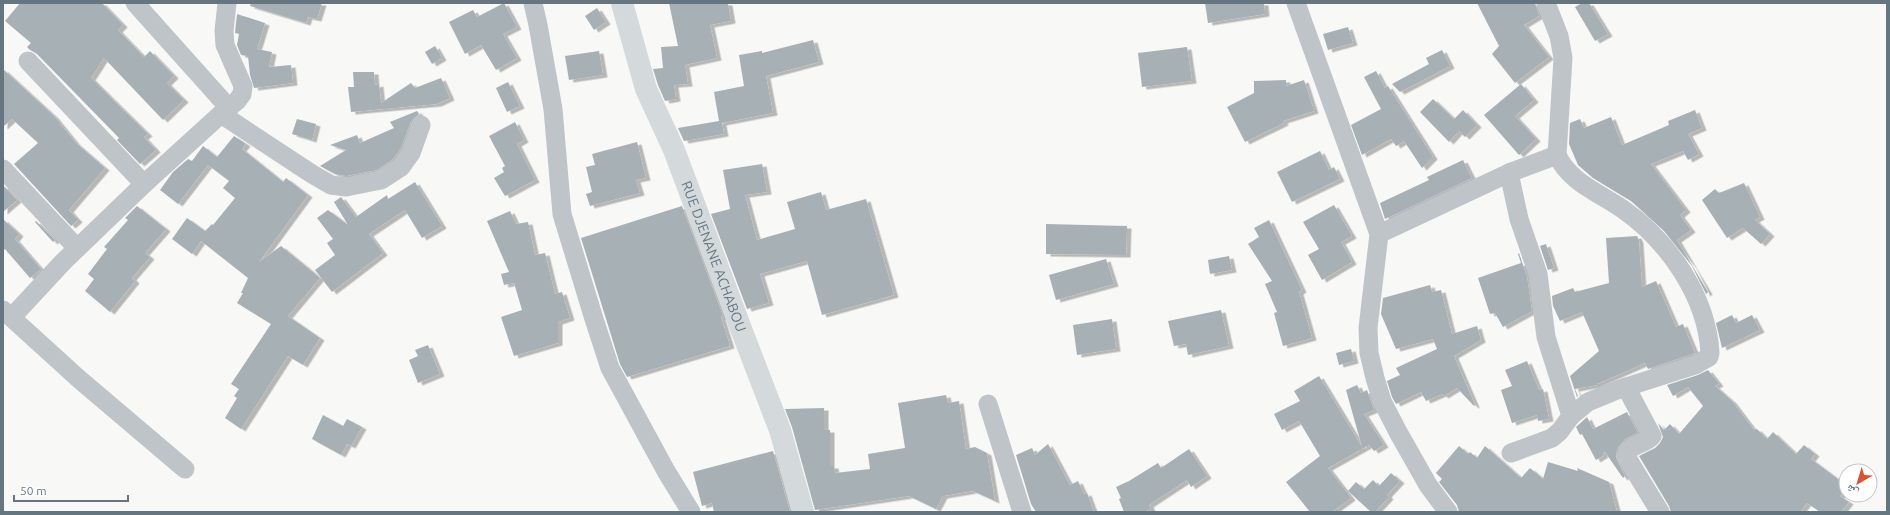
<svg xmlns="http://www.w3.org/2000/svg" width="1890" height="515" font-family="Ubuntu,'Noto Naskh Arabic',sans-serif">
<defs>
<filter id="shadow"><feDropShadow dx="4.5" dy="2.5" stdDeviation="0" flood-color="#0004"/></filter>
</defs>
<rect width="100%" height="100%" fill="#f8f8f6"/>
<g fill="#a7b0b5" filter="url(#shadow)">
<polygon points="20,3 102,3 123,25 118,30 144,57 150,51 174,76 167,83 184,100 163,120 104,58 91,78 148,134 144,137 156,150 140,164 117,140 119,138 36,53 30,50 27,47 31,43 5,21"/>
<polygon points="251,3 322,3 317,19 308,17 306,23 250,6"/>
<polygon points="504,3 517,27 503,34 517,58 496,70 481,45 465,54 449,22 473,10 477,17"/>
<polygon points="669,3 728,3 731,21 710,25 717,58 685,65 688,84 674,85 676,99 665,101 658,85 653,69 663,68 661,47 678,46"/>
<polygon points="1205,3 1264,3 1265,14 1208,23"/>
<polygon points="1477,3 1535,3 1539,16 1524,25 1549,57 1515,83 1492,54 1499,46"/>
<polygon points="1582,3 1589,3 1608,34 1595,41 1575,7"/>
<polygon points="597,8 606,22 594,30 585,16"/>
<polygon points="237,14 265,23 257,49 272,52 269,67 291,65 293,83 254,88 250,75 248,56 241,55 237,45 239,34 235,33"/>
<polygon points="1348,27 1353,43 1328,50 1323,34"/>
<polygon points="813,40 819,62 766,76 773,113 722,123 724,134 684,141 678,128 719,121 714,92 744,86 739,55 762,51 762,53"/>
<polygon points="435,46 442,58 432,64 425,52"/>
<polygon points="1187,47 1192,81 1142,87 1138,53"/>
<polygon points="1442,50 1450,66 1400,92 1392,84 1429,64 1426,58"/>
<polygon points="599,51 603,75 569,80 565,56"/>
<polygon points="3,69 54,116 76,143 105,168 69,210 78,220 71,226 14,164 38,143 12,119 3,127"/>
<polygon points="1376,71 1385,88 1388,86 1433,157 1422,168 1404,141 1396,146 1391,139 1362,155 1351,125 1381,109 1364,77"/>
<polygon points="353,72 374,72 375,85 379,84 381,103 411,83 415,88 441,78 450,98 437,104 351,112 348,87 354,87"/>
<polygon points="1286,80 1286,86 1304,80 1314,111 1283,121 1284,123 1245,142 1227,107 1254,93 1254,81"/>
<polygon points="508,82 520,106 507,112 496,88"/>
<polygon points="1521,84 1534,100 1515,116 1536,139 1519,155 1484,115"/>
<polygon points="1433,99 1454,119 1463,110 1477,125 1465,137 1459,131 1449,142 1420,112"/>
<polygon points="1695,110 1702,128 1688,134 1699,154 1688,160 1683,151 1651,164 1686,210 1680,215 1691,230 1677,240 1708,292 1706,294 1692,266 1664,231 1631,201 1593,178 1578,165 1569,144 1570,123 1580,119 1584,128 1611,117 1622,145 1669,125 1668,121"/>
<polygon points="417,111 419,114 411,121 401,148 393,159 377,170 346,176 335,174 320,166 346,150 330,145 357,135 360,143 394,128 390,122"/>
<polygon points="297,119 316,124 312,140 292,134"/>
<polygon points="515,122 524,140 517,144 535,180 505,196 494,178 504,172 502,168 505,166 489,136"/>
<polygon points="234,136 246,144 242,149 283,182 286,178 308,195 259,262 281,246 320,278 288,316 320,338 303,365 288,356 241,429 225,418 237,398 234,396 239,389 231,384 271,324 237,303 243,293 241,293 248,278 201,241 192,254 172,239 187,218 205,231 212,224 213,225 235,198 223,188 229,181 208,165 178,204 160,190 173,172 188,159 192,161 203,146 217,157"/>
<polygon points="637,142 646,178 636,180 640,193 590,206 586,194 592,192 586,167 595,165 592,154"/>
<polygon points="1320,151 1329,170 1334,167 1340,179 1292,202 1277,172"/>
<polygon points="1463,160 1472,178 1385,219 1380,203 1429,180 1427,177"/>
<polygon points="762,164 767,192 745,195 757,240 795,229 787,202 821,192 826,210 866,199 894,295 822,315 807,261 760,274 769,303 747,309 711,214 730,209 723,170"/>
<polygon points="415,182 442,226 422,238 405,210 369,234 383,253 332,292 315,270 335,255 327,243 333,239 317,218 328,210 348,225 334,202 341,197 356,217 387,195 388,199"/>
<polygon points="1744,183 1760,217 1755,220 1770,234 1761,244 1743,228 1727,238 1702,200 1715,189 1719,193"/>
<polygon points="3,185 17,200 3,212"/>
<polygon points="1334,205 1352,236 1341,242 1352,262 1322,280 1308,255 1319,249 1303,222"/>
<polygon points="137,206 166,229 145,253 150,257 132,278 135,281 110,312 85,291 94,279 88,274 107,249 104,247 128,220 125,218"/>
<polygon points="682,206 723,316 721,317 730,346 627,377 620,364 581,238"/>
<polygon points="510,211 516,224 528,222 535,255 545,253 555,294 562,292 570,318 558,322 558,343 514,356 501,317 522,310 514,283 504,285 501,274 509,272 487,221"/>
<polygon points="3,219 19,234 15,239 41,269 30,278 5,249 3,251"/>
<polygon points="1269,220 1302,290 1299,292 1312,338 1283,346 1274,313 1277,312 1265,284 1272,281 1248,244 1259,237 1254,228"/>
<polygon points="36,221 55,240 53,242 35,222"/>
<polygon points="1046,224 1127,226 1126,255 1046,254"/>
<polygon points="1637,236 1639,241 1642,287 1656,281 1676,327 1683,324 1695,353 1648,369 1645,363 1597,384 1597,385 1575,389 1578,396 1577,397 1570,376 1599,351 1582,312 1560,321 1553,306 1552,296 1573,288 1575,292 1609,283 1606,238"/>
<polygon points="1546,244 1554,268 1548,270 1540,246"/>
<polygon points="1519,253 1527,277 1532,311 1503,327 1495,313 1490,314 1478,278 1521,263 1518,254"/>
<polygon points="1229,256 1232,270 1210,274 1208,260"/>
<polygon points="1106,259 1114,284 1056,300 1049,275"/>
<polygon points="1430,285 1432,292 1441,290 1452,334 1477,326 1481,340 1454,356 1475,405 1474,406 1457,388 1444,396 1442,394 1426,401 1421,392 1396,404 1392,397 1387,381 1400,375 1396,368 1437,349 1433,339 1396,349 1381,314 1383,298"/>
<polygon points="1221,310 1229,346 1188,355 1186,344 1174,346 1168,321"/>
<polygon points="1732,315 1736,323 1752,315 1760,330 1722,348 1716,323"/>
<polygon points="1112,319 1116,349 1077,355 1073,325"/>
<polygon points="428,345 440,374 418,383 409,360 418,356 415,350"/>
<polygon points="1351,349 1354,361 1339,365 1336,353"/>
<polygon points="1527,361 1539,390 1543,389 1549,419 1538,421 1537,415 1512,423 1501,390 1512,386 1505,370"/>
<polygon points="1708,370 1719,384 1715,386 1732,401 1754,430 1757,429 1767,439 1773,432 1796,454 1804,445 1815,454 1811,459 1846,485 1846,489 1840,496 1849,502 1841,512 1820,512 1807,503 1800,512 1671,512 1669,506 1639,456 1655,448 1660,443 1663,437 1658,423 1664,430 1670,424 1679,434 1703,406 1688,387 1673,396 1667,385 1698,375"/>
<polygon points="1319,376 1362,447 1346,390 1357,385 1361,393 1367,390 1374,410 1364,414 1384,445 1374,451 1369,445 1328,468 1351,498 1332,512 1310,512 1286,482 1320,456 1299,421 1282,430 1274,414 1300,401 1294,391"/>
<polygon points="946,395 948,403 959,401 966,449 975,447 987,453 995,501 973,491 943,496 936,509 909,496 815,510 792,427 785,409 824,408 824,430 830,430 830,466 834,466 835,473 870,469 868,454 905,448 898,403"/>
<polygon points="1627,412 1638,433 1625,439 1617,449 1616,458 1625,476 1623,478 1605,452 1603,453 1604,455 1596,460 1582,434 1580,435 1576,427 1587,417 1593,429"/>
<polygon points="323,415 343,426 347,419 362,427 351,446 347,444 341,455 312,439"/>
<polygon points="1048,444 1070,485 1078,481 1084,494 1087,493 1094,512 1036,512 1031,504 1016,455 1032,448 1035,455"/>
<polygon points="1459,446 1468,454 1470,452 1477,458 1485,446 1521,478 1530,468 1543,479 1548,462 1578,471 1577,468 1609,482 1617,512 1459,512 1457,505 1439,482 1442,479 1436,473"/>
<polygon points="1189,449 1207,476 1191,487 1187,480 1149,505 1151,509 1144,512 1124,512 1119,499 1121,498 1116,487 1129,481 1158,463 1161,468"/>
<polygon points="773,451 790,512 714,512 712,503 702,506 693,472"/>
<polygon points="1391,473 1400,481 1387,495 1389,497 1375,512 1371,512 1348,491 1356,482 1364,489 1373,480 1379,486"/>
</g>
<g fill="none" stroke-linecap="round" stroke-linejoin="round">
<g stroke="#bfc4c8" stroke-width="19">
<polyline points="135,3 229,108"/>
<polyline points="533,3 538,25 553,109 562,214 594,319 610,368 666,471 691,512"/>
<polyline points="1296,3 1379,234 1368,328 1369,353 1375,378 1382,401 1398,432 1428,485 1448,512"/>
<polyline points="28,61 144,184"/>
<polyline points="221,114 312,174 331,185 346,187 381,180 401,167 411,153 421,125"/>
<polyline points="3,169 77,248"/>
<polyline points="1509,173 1519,219 1538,274 1546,337 1571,416"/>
<polyline points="1379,234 1509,173 1557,155"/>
<polyline points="3,310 79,379 185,469"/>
<polyline points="12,317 63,262 144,184 221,114 237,101 242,94 243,86 225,45 224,31 227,3"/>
<path d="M1626,387L1652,436C1646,445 1624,445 1627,458L1660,512"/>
<polyline points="988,404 1022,512"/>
<path d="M1511,453L1552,438L1560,431L1571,416L1588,402L1617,390L1695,365L1709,357L1710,353C1707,297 1669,242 1624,210C1600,193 1570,183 1557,155L1563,58L1559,36L1546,3"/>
</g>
<path stroke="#d4d9dc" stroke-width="22" id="s1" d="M622,3L646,89L674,150L743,334L780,430L803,512"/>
</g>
<g text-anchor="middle" stroke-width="4" stroke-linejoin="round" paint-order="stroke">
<g font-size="14" fill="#657680" stroke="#fff">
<text dy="5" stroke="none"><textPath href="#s1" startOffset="270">RUE DJENANE ACHABOU</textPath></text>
</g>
</g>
<rect width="1890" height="515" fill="none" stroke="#657680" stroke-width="8"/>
<g transform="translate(1858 483) rotate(218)"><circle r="19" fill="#ffffff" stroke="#c1c8cc"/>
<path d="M0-3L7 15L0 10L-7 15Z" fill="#dd5032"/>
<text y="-6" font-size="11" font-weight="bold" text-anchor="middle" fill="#657680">ش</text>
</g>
<path d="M14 495v6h114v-6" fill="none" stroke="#657680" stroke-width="2"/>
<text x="20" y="495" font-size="12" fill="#657680" stroke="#ffffff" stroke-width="3" paint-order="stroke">50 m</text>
</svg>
